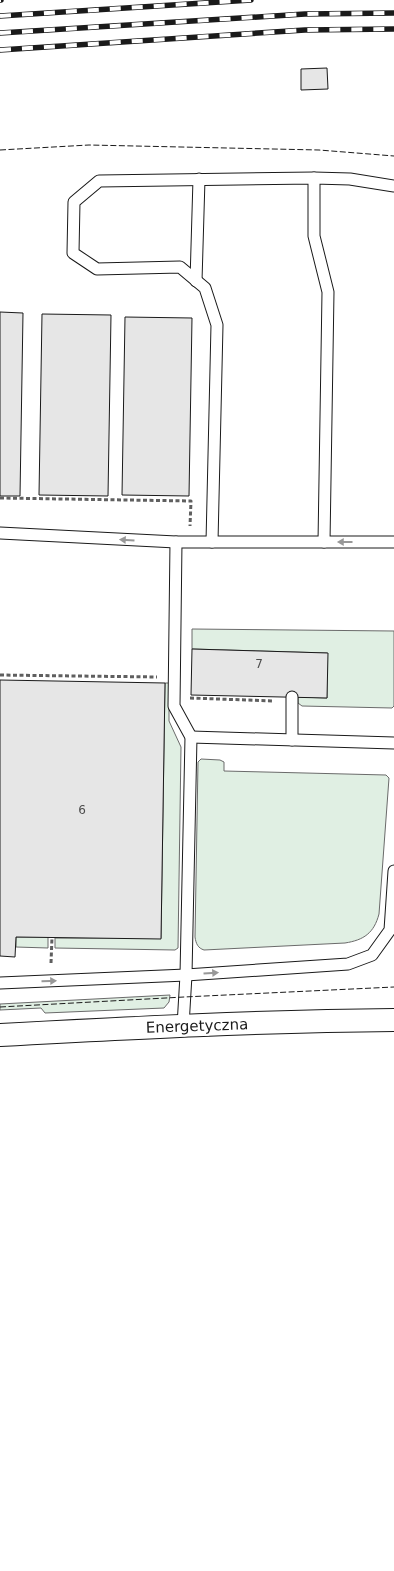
<svg xmlns="http://www.w3.org/2000/svg" width="394" height="1571" font-family="'DejaVu Sans',sans-serif">
<rect width="100%" height="100%" fill="#fff"/>
<g fill="#e0efe3" stroke="#6a6a6a">
<polygon points="192,629 394,631 394,706 392,708 302,706 298,703 298,697 327,698 327,653 192,649"/>
<polygon points="165,683 169,683 169,721 181,747 178,948 175,950 55,948 55,938 161,938"/>
<path d="M201,759L220,760L224,762V771L386,775L389,778L379,914C374,933 364,940 345,943L204,950C198,948 196,944 195,937L198,762Z"/>
<polygon points="16,937 48,937 48,948 16,947"/>
<polygon points="170,995 169,1002 164,1008 45,1013 41,1008 0,1010 0,1004"/>
</g>
<g fill="#e6e6e6" stroke="#1a1a1a">
<polygon points="327,68 328,89 301,90 301,69"/>
<polygon points="0,312 23,313 20,496 0,496"/>
<polygon points="42,314 111,315 108,496 39,495"/>
<polygon points="125,317 192,318 189,496 122,495"/>
<polygon points="192,649 328,653 327,698 191,695"/>
<polygon points="0,680 165,683 161,939 16,937 15,957 0,956"/>
</g>
<g fill="none" stroke-linecap="round" stroke-linejoin="round">
<g stroke="#1a1a1a" stroke-width="13">
<g id="lane">
<polyline points="314,178 314,236 328,292 324,542"/>
<polyline points="196,281 199,179"/>
<polyline points="0,533 176,542 394,542"/>
<polyline points="176,542 174,706 191,737 186,975 183,1026"/>
<polyline points="212,542 217,325 205,288 180,267 97,269 73,253 74,202 99,181 314,178 350,179 394,186"/>
<polyline points="191,737 394,743"/>
<polyline points="292,740 292,697"/>
<polyline points="0,983 186,975 348,964 372,955 390,930 394,871"/>
</g>
</g>
<g stroke="#1a1a1a" stroke-width="24">
<path id="street" d="M0,1035C131,1028 263,1021 394,1020"/>
</g>
<g stroke="#5f5f5f" stroke-width="3" stroke-dasharray="4 2.5" stroke-linecap="butt">
<polyline points="0,498 191,501 190,526"/>
<polyline points="0,675 157,677"/>
<polyline points="190,698 274,701"/>
<polyline points="51,963 52,937"/>
</g>
<use href="#lane" stroke="#fff" stroke-width="11"/>
<use href="#street" stroke="#fff" stroke-width="22"/>
<g stroke="#1a1a1a" stroke-width="5.5">
<g id="rail">
<polyline points="0,0 1,0"/>
<polyline points="0,16 251,0"/>
<polyline points="0,33 305,14 394,13"/>
<polyline points="0,50 305,30 394,29"/>
</g>
</g>
<use href="#rail" stroke="#fff" stroke-width="4" stroke-dasharray="11" stroke-linecap="butt"/>
<g stroke="#1a1a1a" stroke-width="1" stroke-dasharray="6 2.5" stroke-linecap="butt">
<polyline points="0,150 89,145 319,150 394,156"/>
<polyline points="0,1007 184,997 394,987"/>
</g>
</g>
<defs><path id="oneway-solid" d="M-6-.8H1V-3.2L6.5 0L1 3.2V.8H-6Z" transform="scale(1.25)"/></defs>
<g fill="#989898">
<use href="#oneway-solid" transform="translate(127 540) rotate(-177)"/>
<use href="#oneway-solid" transform="translate(345 542) rotate(-180)"/>
<use href="#oneway-solid" transform="translate(211 973) rotate(-4)"/>
<use href="#oneway-solid" transform="translate(49 981) rotate(-2)"/>
</g>
<g text-anchor="middle" stroke-width="4" stroke-linejoin="round" paint-order="stroke">
<g font-size="12" fill="#4d4d4d">
<text x="259" y="668">7</text>
<text x="82" y="814">6</text>
</g>
<g font-size="15" fill="#1a1a1a" stroke="#fff">
<text transform="translate(197 1026) rotate(-2)" y="5">Energetyczna</text>
</g>
</g>
</svg>
